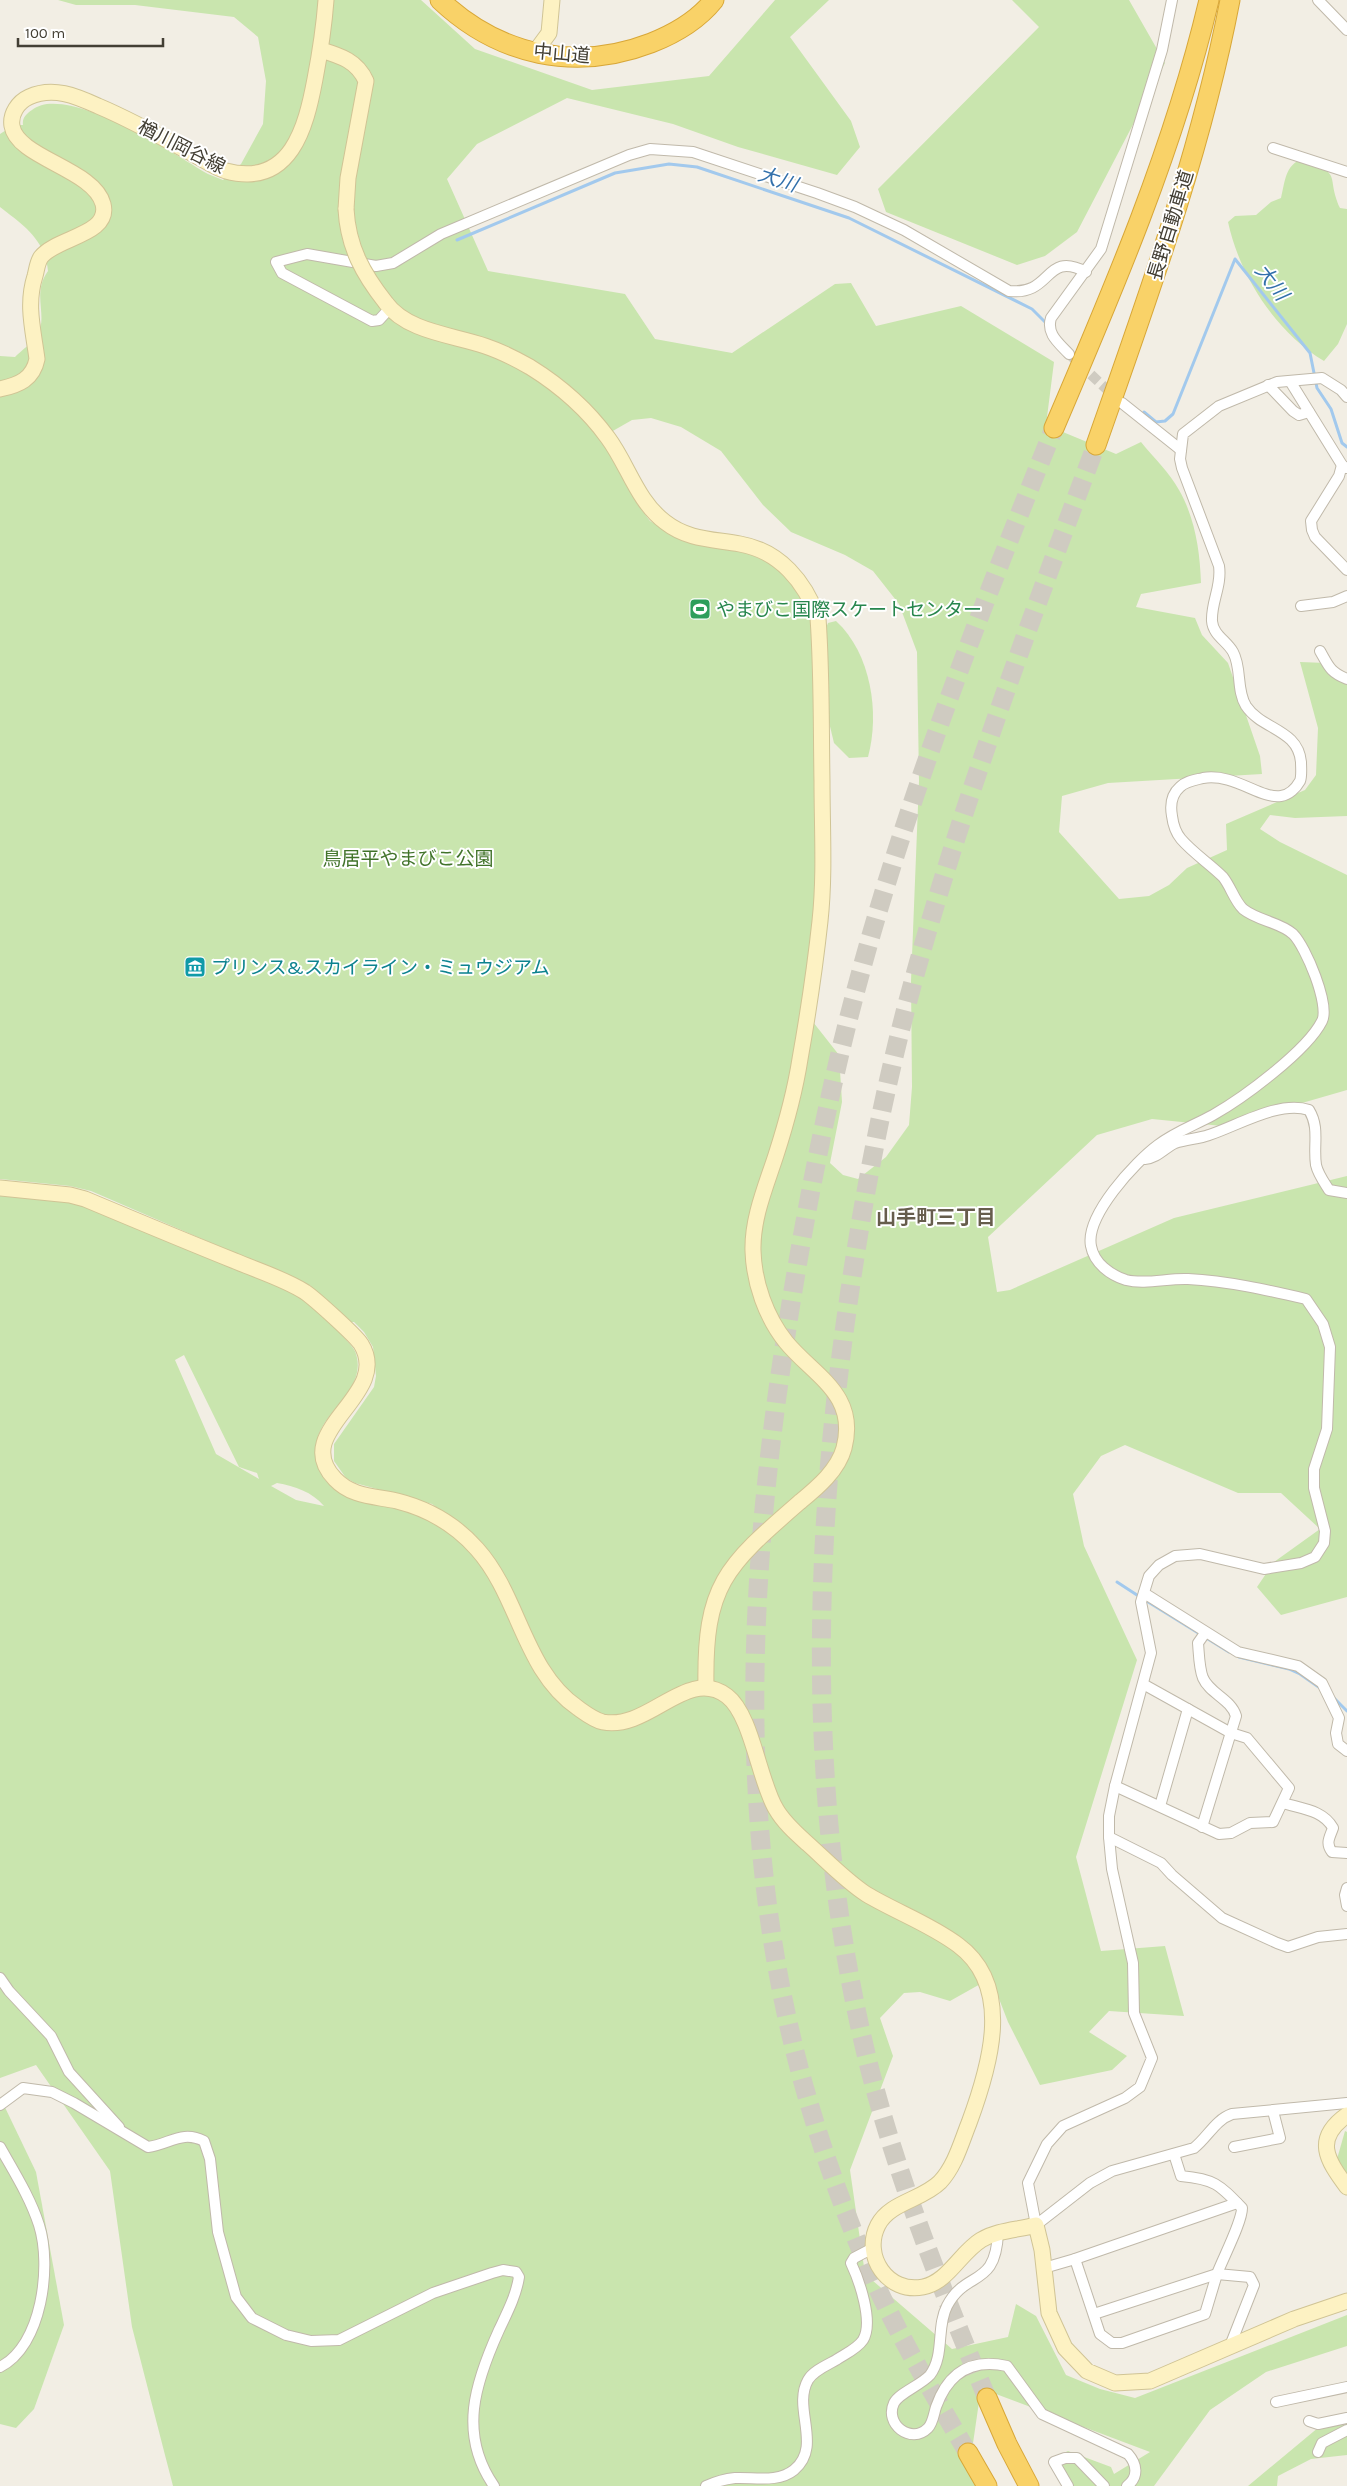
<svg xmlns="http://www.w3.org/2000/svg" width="1347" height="2486" font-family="Karla,'Noto Sans JP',sans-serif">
<rect width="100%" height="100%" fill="#f2eee4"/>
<g fill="#c9e5ae" fill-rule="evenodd">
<path d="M58,0H421L475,49L592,90L709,76L775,0H829L790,37L851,121L860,147L837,175L738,147L673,124L567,98L477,144L447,179L488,271L625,294L655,339L732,353L835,284L851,283L876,326L961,306L1054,362L1046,425L1116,454L1141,442C1153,457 1170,473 1179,490C1195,518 1200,551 1201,583L1141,594L1136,607L1195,618L1202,635L1228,663L1260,756L1262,774L1108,783L1062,796L1059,832L1119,899L1149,896L1169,885L1187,868L1227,850L1226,824L1305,790L1316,775L1318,728L1300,662L1326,663L1347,683V816L1295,818L1270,815L1260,829L1280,842L1347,875V1090L1222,1126L1152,1119L1097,1135L988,1237L997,1292L1010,1290L1174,1218L1347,1176V1597L1281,1615L1257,1587L1274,1562L1320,1529L1281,1493H1238L1125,1445L1101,1456L1073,1494L1084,1546L1137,1660L1076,1857L1101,1951L1165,1946L1184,2016L1109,2011L1089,2032L1127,2056L1112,2070L1040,2085L1008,2022L991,1978L950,2001L920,1992L904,1993L880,2018L893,2056L850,2170L865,2274L952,2349L1008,2337L1016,2304L1036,2316L1066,2375L1100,2389L1135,2398L1347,2315V2346L1266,2372L1210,2410L1154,2486H1065L1051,2459L1068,2451L1111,2467L1114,2474L1150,2452L996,2394L979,2402L972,2450L978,2486H173L132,2327L110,2171L36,2065L0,2078V1196L66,1202L69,1200C121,1221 172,1242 223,1263C247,1273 274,1280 296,1293C305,1297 352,1343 355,1351C371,1392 313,1413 316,1452C319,1504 369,1497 405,1509C428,1517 451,1530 473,1541L476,1536L432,1504L355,1483L346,1478L334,1461V1444L374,1387L376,1376L373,1347L364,1332L354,1322H347L312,1292L311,1286L91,1191L70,1186L0,1179V356L15,357C22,350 32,343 37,335C49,317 31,294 48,271C45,239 23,225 0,207V134L14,125H23C22,118 26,114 32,110C66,82 176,155 208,174L223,180L241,164L263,124L266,81L258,37L234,17L135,5H76ZM651,418L681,427L721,451L763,505L791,532L845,555L873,571L899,604L917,652L919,781L911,981L912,1087L909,1125L886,1157L858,1179L843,1175L830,1163L842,1102L839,1055L802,1008L816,895L815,683L810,618L803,597L777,566L740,550L667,531L650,521L638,505L614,460L611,432L632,420ZM184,1355L239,1467L257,1473L259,1479L216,1454L175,1360ZM277,1483C295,1486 312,1492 324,1506L296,1500L271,1486Z"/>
<polygon points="1012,0 1129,0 1165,63 1077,232 1045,256 1017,265 886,212 878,189 1039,27"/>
<path d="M1302,159C1345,176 1325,174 1340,208L1347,209V324L1338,344L1324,361C1276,332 1240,277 1228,222L1235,216L1256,215L1271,202L1281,198C1285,182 1285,165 1302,159Z"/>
<path d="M836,621C871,653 880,713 868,757L849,758L834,743L827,714L822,638L828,623Z"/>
<polygon points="0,2097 36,2172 64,2325 34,2409 16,2428 0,2424"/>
<polygon points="1345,2131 1347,2132 1347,2177 1337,2159"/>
<polygon points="1347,2415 1347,2455 1311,2459 1278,2476 1277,2486 1248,2486 1325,2422"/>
</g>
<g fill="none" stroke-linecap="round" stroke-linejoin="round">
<g stroke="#a2c9ed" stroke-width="3">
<polyline points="457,240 615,173 669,164 697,167 849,218 1032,309 1048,325"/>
<polyline points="1144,412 1156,422 1165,421 1173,414 1235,259 1310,353 1317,388 1331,409 1342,443 1347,447"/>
<polyline points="1117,1582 1140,1597"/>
<polyline points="1145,1600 1229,1652"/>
<polyline points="1239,1657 1289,1669 1300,1674 1320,1688"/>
<polyline points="1334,1698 1347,1711"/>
</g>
<polyline stroke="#cfcbc1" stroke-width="10" stroke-dasharray="10 5" stroke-linecap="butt" points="1069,354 1116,398"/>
<g stroke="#cfcbc1" stroke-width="19" stroke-dasharray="19 9" stroke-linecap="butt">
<path d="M987,2398C943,2292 900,2185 871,2074C810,1834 811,1584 843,1340C859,1219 881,1099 913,982C963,800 1030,622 1096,445"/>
<path d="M968,2453C934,2395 899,2337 872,2276C845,2215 822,2150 804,2086C740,1857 746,1616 779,1382C795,1270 815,1159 841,1049C892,836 972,631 1054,428"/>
</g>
<g stroke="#c0b9aa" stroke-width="12">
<g id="street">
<polyline points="1318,0 1347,30"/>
<polyline points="1273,148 1347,172"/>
<path d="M390,308L379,320L372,321L282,273L276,262L307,254L376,266L393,263L441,234L629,155L650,149L693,152L817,193L855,207L904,230L1009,291C1053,296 1044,250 1086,272"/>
<path d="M1069,354C1059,343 1046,334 1051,318L1101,249L1162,50L1172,0"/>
<polyline points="1290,381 1342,465 1346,468"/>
<polyline points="1268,385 1293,411 1299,415 1309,412"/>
<path d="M1347,397L1341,390L1322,378L1277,382L1219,406L1183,434L1180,459L1182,468L1219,566C1222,586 1211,602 1212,621C1213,635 1227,641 1233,652C1242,668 1236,690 1246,706C1262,730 1298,729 1301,762C1301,768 1302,776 1300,781C1296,788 1289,795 1281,796C1259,799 1235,773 1203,778C1195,780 1186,781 1180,787C1172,794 1170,805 1172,816C1173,824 1176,833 1181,839C1193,853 1210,864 1223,877C1231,887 1234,900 1243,909C1258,921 1280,922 1293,934C1306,947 1330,1005 1322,1021C1307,1051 1243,1098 1213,1115C1195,1125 1175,1132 1158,1145C1135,1162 1085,1216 1091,1246C1094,1263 1110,1275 1126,1280C1145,1285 1168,1278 1188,1279C1228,1281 1267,1290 1306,1299L1323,1324L1330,1347L1327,1429L1314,1469V1488L1325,1531L1324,1543L1315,1557L1301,1563L1264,1569L1200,1554L1175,1556L1159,1565L1149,1576L1141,1602L1151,1653L1115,1786L1109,1816V1837L1112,1869L1133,1963L1134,2013L1152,2058L1140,2087L1125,2098L1063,2126L1047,2144L1028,2183L1036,2225L1090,2183L1112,2171L1194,2148C1208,2137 1215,2120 1232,2114L1347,2103"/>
<polyline points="1122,403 1181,450"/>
<polyline points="1342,465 1339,476 1311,521 1312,530 1315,537 1347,570"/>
<polyline points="1301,606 1333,602 1347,596"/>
<path d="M1320,651C1329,667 1330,672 1347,679"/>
<path d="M1145,1159C1157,1158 1165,1148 1175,1143C1186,1139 1198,1139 1209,1135C1237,1126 1279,1100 1309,1110C1320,1128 1313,1145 1316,1165C1318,1174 1324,1182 1329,1190L1347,1193"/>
<polyline points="1144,1593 1238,1652 1298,1666 1322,1683 1339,1718 1336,1733 1338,1744 1347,1751"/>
<polyline points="1115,1786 1219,1834 1231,1833 1250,1823 1273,1822 1289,1788 1247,1738 1231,1733 1143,1684"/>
<path d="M1283,1803C1302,1809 1323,1810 1333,1828C1330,1837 1325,1843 1332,1852L1347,1853"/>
<polyline points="1160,1806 1188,1709"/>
<path d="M1202,1827L1236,1716C1231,1699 1210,1694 1203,1678C1199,1668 1199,1654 1198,1643L1205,1633"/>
<polyline points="1109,1837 1161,1863 1172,1875 1222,1918 1277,1943 1288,1947 1318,1937 1347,1934"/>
<polyline points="1347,1888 1345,1895 1347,1906"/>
<polyline points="0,1978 9,1991 51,2036 69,2072 119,2127"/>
<path d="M0,2105L23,2088L52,2092L74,2103L148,2147C170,2144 182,2130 204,2141L210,2159L218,2232L236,2297L252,2318L286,2335L311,2341L339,2340L433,2293L492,2273L503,2270L516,2272L519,2277C516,2296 507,2313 499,2330C475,2383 458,2434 494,2486"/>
<path d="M0,2147C14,2172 30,2197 39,2225C52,2266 42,2346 0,2367"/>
<polyline points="1234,2147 1280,2138 1273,2111"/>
<path d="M1174,2154L1181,2176C1214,2179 1219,2184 1242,2208C1242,2222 1223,2258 1217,2274L1250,2277L1254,2285L1230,2346"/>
<path d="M998,2232C996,2289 966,2269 947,2306C936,2327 945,2355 930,2375C921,2385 899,2393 894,2403C884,2424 911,2445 928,2428C933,2423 934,2413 936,2407C948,2373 971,2358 1007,2366L1042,2414L1128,2454C1137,2464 1139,2477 1127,2486"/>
<polyline points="1075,2259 1100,2334 1112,2343 1122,2343 1205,2314 1217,2274"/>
<polyline points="1044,2268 1075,2259 1237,2203"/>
<polyline points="1094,2314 1217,2274"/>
<polyline points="1276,2402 1347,2387"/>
<polyline points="1309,2421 1318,2424 1347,2418"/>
<polyline points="1318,2452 1322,2443 1347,2430"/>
<path d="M706,2486C715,2482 725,2479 735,2478C754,2477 778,2483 794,2470C823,2446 792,2408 808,2380C813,2371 827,2365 836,2360C845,2354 857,2349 863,2340C874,2322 859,2280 851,2263L854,2258L873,2248"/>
<polyline points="1068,2486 1054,2462 1065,2458 1077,2458 1104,2486"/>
</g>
</g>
<g stroke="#d0c495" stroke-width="17">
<g id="secondary">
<path d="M321,50C341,56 357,61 366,81L348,178L346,209"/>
<polyline points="535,52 549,33 552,0"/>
<path d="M386,303C407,332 454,335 485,346C500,351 516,359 530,367C559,385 587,409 608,438C628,465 637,501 665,522C688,540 712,539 740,544C780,551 805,582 818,618C822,673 821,727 822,781C822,828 825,875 820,921C815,967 808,1014 800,1059C795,1091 786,1124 776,1155C766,1186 752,1218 753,1251C754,1283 766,1317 786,1342C814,1376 858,1394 844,1448C838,1470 818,1487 801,1501C726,1566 704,1584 706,1687"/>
<path d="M0,389C19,385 33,379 37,359C33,329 26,304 35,276C37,269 37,263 41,257C57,237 111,235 103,204C94,169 17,158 12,126C10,114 18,102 29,97C53,86 76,96 98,106C129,119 158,135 187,151C200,157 213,167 226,171C291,188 306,127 315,79C320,53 324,27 326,0"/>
<path d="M0,1188L70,1195L85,1199C135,1220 185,1241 235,1261C256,1270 285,1279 305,1292C315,1299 354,1334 361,1344C393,1396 288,1430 335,1479C352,1497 374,1496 397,1501C429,1509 455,1524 477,1549C520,1597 523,1670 578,1708C585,1713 594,1720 603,1722C649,1731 687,1666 727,1696C752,1715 759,1781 776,1809C784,1823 797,1834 808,1844C827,1861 845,1880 866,1894C896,1912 930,1924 958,1945C1015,1987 989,2069 969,2123C961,2143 955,2166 940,2182C922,2200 890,2202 878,2225C862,2256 888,2294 923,2287C948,2282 960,2253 981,2240C998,2230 1018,2230 1036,2225L1042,2250L1049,2313L1065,2348L1087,2371L1115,2383L1150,2381L1294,2319L1347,2301"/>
<path d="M1347,2115C1313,2139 1327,2160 1347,2187"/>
</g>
</g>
<g stroke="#d8a738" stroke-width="21">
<g id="highway">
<path d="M440,0C499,56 576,72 651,43C674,34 698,20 714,0"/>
<path d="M1054,428C1114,288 1174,148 1209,0"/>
<path d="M1096,445C1147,299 1201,152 1230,0"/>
<polyline points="987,2398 1007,2444 1029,2486"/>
<polyline points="968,2453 987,2486"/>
</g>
</g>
<use href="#street" stroke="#fff" stroke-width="10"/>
<use href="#secondary" stroke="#fdf2c3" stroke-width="15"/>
<use href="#highway" stroke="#f9d268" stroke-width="19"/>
<g stroke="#d0c495" stroke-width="17" stroke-linecap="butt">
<path id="secondary-bridge" d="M346,209C348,247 363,274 386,303"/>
</g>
<use href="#secondary-bridge" stroke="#fdf2c3" stroke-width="15"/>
</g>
<defs>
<g id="stadium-square" transform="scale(1.125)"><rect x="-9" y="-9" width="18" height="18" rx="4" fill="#2e9e5b" stroke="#fff"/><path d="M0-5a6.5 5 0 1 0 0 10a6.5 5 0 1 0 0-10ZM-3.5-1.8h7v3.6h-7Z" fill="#fff"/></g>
<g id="museum-square" transform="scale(1.125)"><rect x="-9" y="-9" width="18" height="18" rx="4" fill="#0f9aa8" stroke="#fff"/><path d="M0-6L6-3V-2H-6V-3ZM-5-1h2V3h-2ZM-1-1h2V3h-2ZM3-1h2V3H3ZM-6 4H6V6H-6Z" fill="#fff"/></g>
</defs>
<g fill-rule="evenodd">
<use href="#stadium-square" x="700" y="609"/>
<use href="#museum-square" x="195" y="967"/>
</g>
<g text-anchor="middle" stroke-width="4" stroke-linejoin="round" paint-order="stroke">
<g font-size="19" fill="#433f34" stroke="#fff">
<text transform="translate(562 53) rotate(5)" y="7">中山道</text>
<text transform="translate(182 146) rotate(27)" y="7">楢川岡谷線</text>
<text transform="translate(1170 225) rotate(-73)" y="7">長野自動車道</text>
</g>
<g font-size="19" fill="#27864d" stroke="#fff" text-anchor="start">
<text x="716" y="616">やまびこ国際スケートセンター</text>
</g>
<g font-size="19" fill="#41732a" stroke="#fff">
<text x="408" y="865">鳥居平やまびこ公園</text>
</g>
<g font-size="19" fill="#0d838f" stroke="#fff" text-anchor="start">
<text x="211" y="974">プリンス&amp;スカイライン・ミュウジアム</text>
</g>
<g font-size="20" font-style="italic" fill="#3270ab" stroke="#fff">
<text transform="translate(778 179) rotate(18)" y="7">大川</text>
<text transform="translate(1272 282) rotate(52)" y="7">大川</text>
</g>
<g font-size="20" font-weight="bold" fill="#665d4c" stroke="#fff">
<text x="936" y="1224">山手町三丁目</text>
</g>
</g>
<path d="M18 38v8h145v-8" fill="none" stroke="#433f34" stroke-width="2.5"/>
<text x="25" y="38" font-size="15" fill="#433f34" stroke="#ffffff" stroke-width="4" paint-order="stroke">100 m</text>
</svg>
